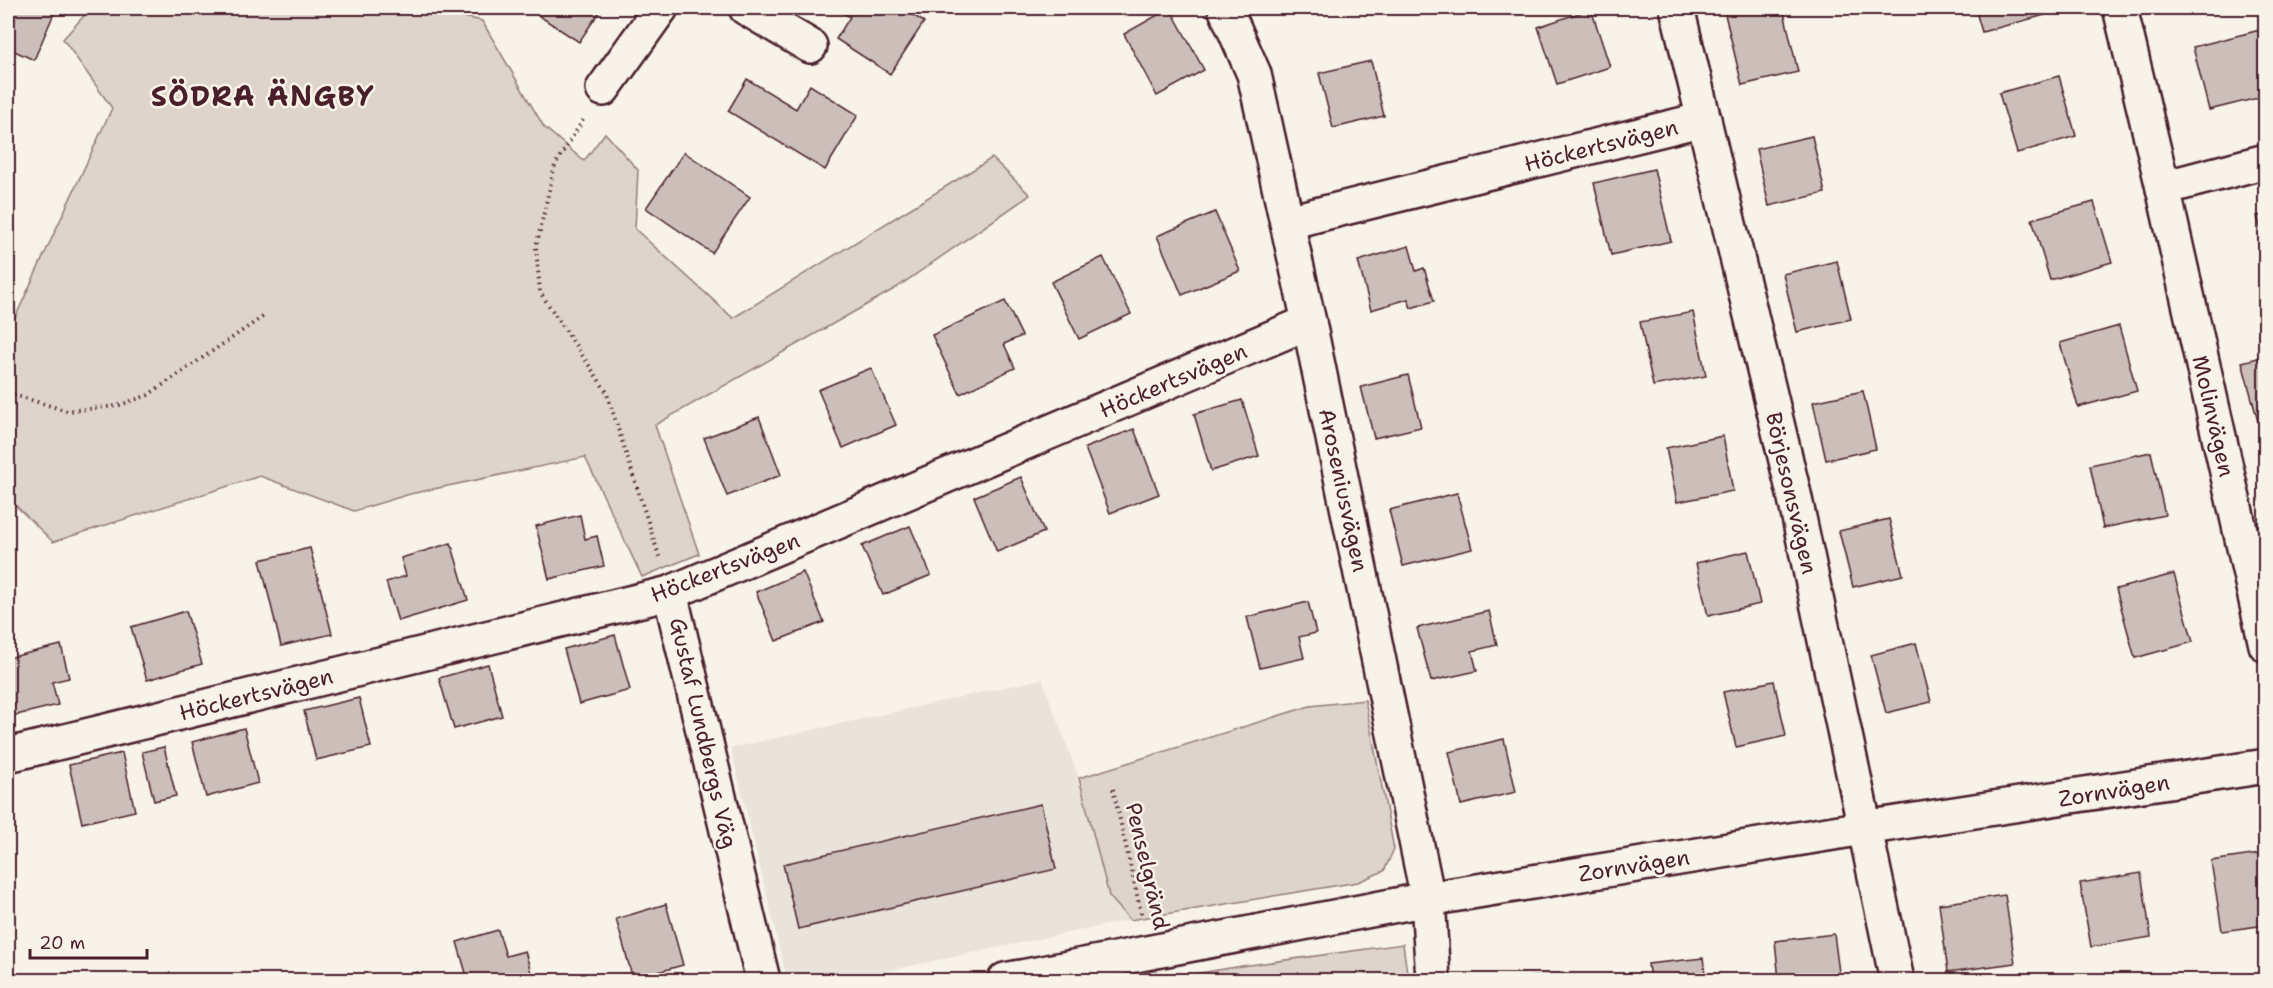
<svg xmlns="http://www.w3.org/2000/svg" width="2273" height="988" font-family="'Shantell Sans',sans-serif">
<rect width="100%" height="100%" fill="#f7f3e8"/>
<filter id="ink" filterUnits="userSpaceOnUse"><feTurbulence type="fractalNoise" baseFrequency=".0167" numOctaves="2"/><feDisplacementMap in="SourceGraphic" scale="12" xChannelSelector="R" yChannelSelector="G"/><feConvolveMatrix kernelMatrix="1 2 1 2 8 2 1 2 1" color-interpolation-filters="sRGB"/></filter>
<g filter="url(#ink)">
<polygon fill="#eae3da" points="1042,679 1079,778 1109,896 1130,920 843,980 803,980 785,971 731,748"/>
<g fill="#ded4cc" stroke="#947a7c" stroke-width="1.5">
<polygon points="91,8 424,8 482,21 544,127 584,161 605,133 638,170 635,229 733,318 992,158 1030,195 896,288 655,425 699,554 642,577 585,457 410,494 354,511 260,476 53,542 8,498 8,333 112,108 63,39"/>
<polygon points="1365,700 1394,849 1384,871 1358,882 1130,920 1109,896 1079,778 1310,706"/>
<polygon points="1403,944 1408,980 1158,980 1242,966"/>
</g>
<g fill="#ccbfb9" stroke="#4a1f2b" stroke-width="1.5">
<polygon points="8,8 46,8 55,11 34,60 8,48"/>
<polygon points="527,8 602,8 579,42"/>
<polygon points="836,8 902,8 924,22 890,74 836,39 850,17"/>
<polygon points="1170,8 1204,70 1157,96 1124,34"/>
<polygon points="1737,8 1783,8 1798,72 1742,85 1724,10"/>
<polygon points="1975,8 2055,8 2056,12 1982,32"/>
<polygon points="1591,9 1610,67 1557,84 1538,27"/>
<polygon points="2260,30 2266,51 2266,96 2209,110 2193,47"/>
<polygon points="1371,61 1384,116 1333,128 1319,73"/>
<polygon points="2059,76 2076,136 2017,153 1999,93"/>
<polygon points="747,79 796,109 810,85 858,115 825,170 728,111"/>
<polygon points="1812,136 1825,193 1769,206 1756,149"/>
<polygon points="684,152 750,197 712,253 646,208"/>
<polygon points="1654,169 1671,241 1611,255 1594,183"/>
<polygon points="2094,202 2112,262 2050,280 2032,219"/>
<polygon points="1215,212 1240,271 1182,295 1157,236"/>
<polygon points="2266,214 2266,249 2257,216"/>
<polygon points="1409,246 1416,271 1424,268 1434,301 1411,308 1408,299 1371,310 1358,261"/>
<polygon points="1103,257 1131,314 1079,339 1051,282"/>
<polygon points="1837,261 1851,319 1797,332 1783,274"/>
<polygon points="1005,301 1022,336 1004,344 1015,368 960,394 932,335"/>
<polygon points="1693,312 1706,376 1653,386 1640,322"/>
<polygon points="2119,326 2137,391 2078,407 2060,343"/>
<polygon points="2266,356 2266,428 2260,429 2242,362"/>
<polygon points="871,368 896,425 843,448 818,390"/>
<polygon points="1408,375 1421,427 1374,438 1361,387"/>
<polygon points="1863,391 1876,449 1826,460 1813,402"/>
<polygon points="1242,400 1259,456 1211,471 1194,414"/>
<polygon points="759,417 781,475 727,496 704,438"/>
<polygon points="1134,429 1159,494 1110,513 1085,448"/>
<polygon points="1723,436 1733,491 1677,502 1666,448"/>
<polygon points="2151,452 2165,515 2103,528 2090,465"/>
<polygon points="1021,477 1044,532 997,552 974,497"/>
<polygon points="1457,493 1472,549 1403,566 1389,510"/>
<polygon points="580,515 585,539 597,536 604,566 549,579 536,526"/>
<polygon points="1889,519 1903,575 1853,587 1839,531"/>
<polygon points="910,526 931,575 883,595 862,546"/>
<polygon points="451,543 468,600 398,621 386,582 406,576 401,558"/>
<polygon points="310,548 332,634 281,646 260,560"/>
<polygon points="1748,551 1760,604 1708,616 1696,563"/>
<polygon points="803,572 824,622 776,641 756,592"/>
<polygon points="2174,574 2193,642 2135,658 2116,589"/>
<polygon points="1308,602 1316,633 1299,637 1304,658 1260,668 1247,617"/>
<polygon points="186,611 202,664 147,680 131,627"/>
<polygon points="1489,611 1497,645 1472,651 1477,671 1431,681 1417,628"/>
<polygon points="615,635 630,690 579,704 564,649"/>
<polygon points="1916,643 1931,702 1886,713 1871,655"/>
<polygon points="61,645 69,678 52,682 58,705 8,717 8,658"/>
<polygon points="488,664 502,716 454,729 439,678"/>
<polygon points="1774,681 1786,736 1736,747 1723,692"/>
<polygon points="359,698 371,747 316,760 304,711"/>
<polygon points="244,728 258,783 206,797 192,742"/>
<polygon points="1504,739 1516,792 1461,805 1449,752"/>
<polygon points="164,747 176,796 154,801 142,752"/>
<polygon points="122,753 135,811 82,823 69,765"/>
<polygon points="1041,804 1056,869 798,929 783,864"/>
<polygon points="2266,853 2266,925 2222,931 2211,861"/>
<polygon points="2141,873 2151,937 2091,947 2080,883"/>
<polygon points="2005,895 2015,963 1948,972 1939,904"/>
<polygon points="666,904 683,965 633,979 616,919"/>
<polygon points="498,930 506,956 525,951 533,980 468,980 457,942"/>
<polygon points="1834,934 1840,980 1779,980 1775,941"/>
<polygon points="1703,958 1706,980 1650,980 1648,964"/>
<polygon points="418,972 420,980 385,980"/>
<polygon points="1564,974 1565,980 1509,980"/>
</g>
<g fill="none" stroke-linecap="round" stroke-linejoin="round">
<g stroke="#4a1f2b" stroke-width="38">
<g id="street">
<polyline points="746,8 810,46"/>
<polyline points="1225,8 1254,74 1309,322 1428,899 1433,980"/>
<polyline points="1677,8 1794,494 1897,980"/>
<polyline points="2120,8 2163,188 2266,645"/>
<polyline points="603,89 661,8"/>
<polyline points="2163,188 2266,161"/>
<polyline points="1288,222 1704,119"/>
<polyline points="670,593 763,980"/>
<polyline points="8,755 670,593 1309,322"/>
<polyline points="1005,980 1428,899 1864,828 2266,766"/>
</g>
</g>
<g stroke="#4a1f2b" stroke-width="4" stroke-dasharray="1.5 4.5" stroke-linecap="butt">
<polyline points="583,120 555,165 536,247 540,292 606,391 660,559"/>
<polyline points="8,393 67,411 117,406 148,395 264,316"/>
<polyline points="1113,789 1142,917"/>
</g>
<use href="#street" stroke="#f7f3e8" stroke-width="33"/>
</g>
</g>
<g text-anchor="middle" stroke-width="5" stroke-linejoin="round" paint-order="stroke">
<g font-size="22" fill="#4a1f2b" stroke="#f7f3e8">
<text transform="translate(1601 145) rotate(-14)" y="8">Höckertsvägen</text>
<text transform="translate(1173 380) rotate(-23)" y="8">Höckertsvägen</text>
<text transform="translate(2214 416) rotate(77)" y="8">Molinvägen</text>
<text transform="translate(1344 490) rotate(78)" y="8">Aroseniusvägen</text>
<text transform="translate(1792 493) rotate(77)" y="8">Börjesonsvägen</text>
<text transform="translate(725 567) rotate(-21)" y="8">Höckertsvägen</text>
<text transform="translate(256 694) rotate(-14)" y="8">Höckertsvägen</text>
<text transform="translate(704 733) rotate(77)" y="8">Gustaf Lundbergs Väg</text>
<text transform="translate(2114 790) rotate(-9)" y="8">Zornvägen</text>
<text transform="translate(1634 865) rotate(-9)" y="8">Zornvägen</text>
<text transform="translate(1148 866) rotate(77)" y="8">Penselgränd</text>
</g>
<g font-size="28" font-weight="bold" letter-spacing="1.5" fill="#4a1f2b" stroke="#f7f3e8">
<text x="263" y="106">SÖDRA ÄNGBY</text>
</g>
</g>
<rect width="2273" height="988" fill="none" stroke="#f7f3e8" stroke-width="30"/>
<rect x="15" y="15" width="2243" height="958" fill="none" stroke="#4a1f2b" stroke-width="2" filter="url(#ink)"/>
<path d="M30 949v9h117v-9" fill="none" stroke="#4a1f2b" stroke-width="3"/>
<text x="39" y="949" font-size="18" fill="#4a1f2b" stroke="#f7f3e8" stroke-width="4.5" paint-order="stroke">20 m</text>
</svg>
